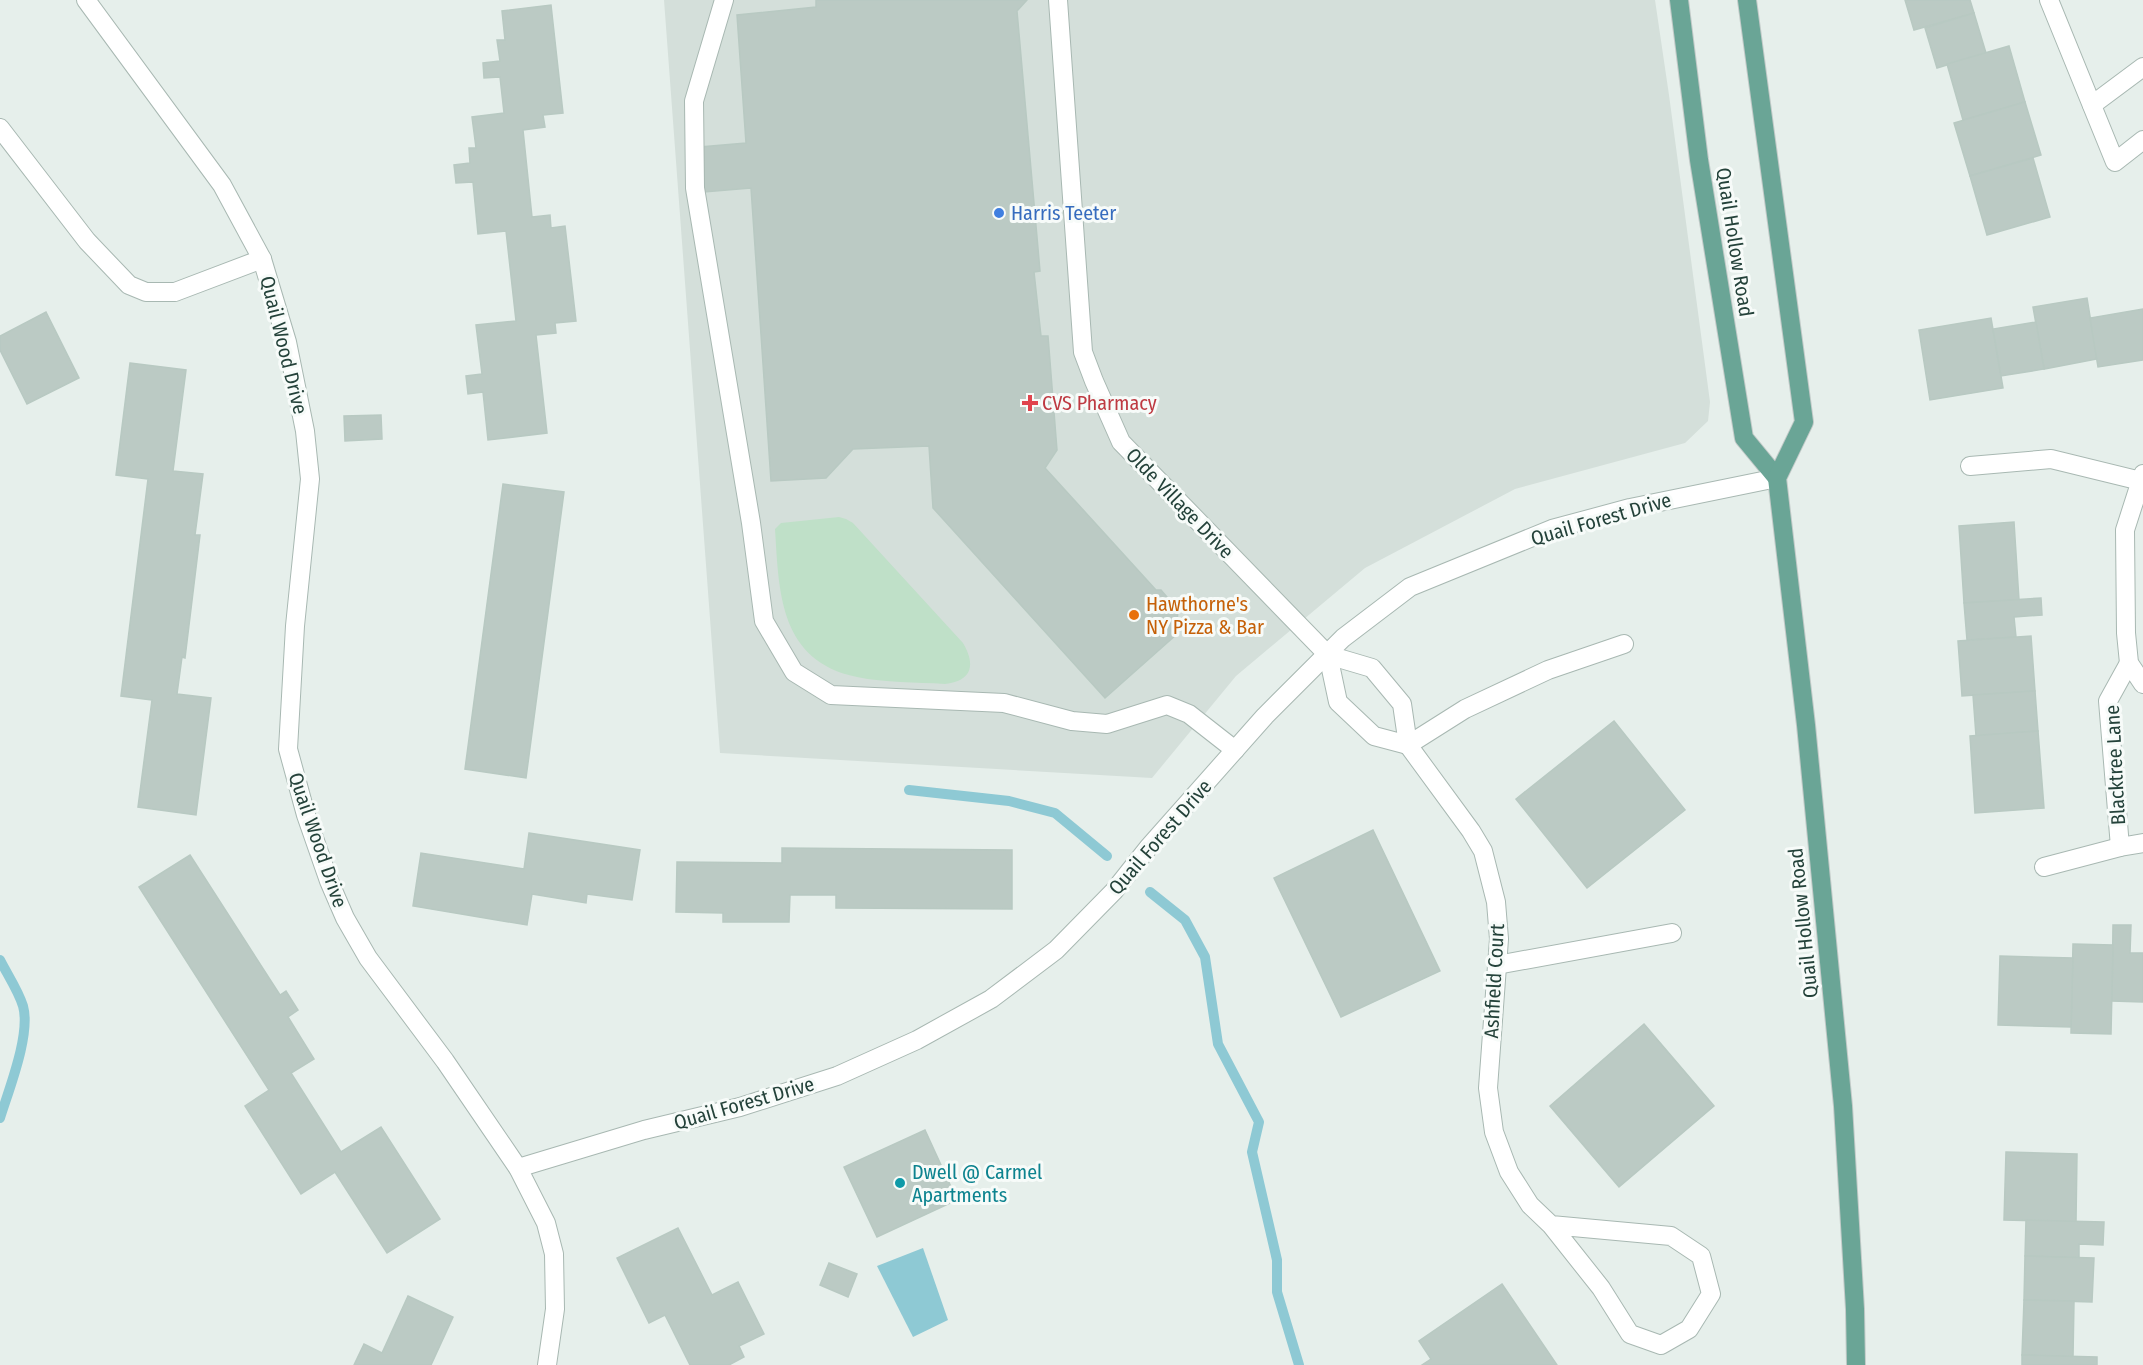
<svg xmlns="http://www.w3.org/2000/svg" width="2143" height="1365" font-family="'Fira Sans Condensed',sans-serif">
<rect width="100%" height="100%" fill="#e6efeb"/>
<polygon fill="#d4dfda" points="664,0 1655,0 1669,95 1710,402 1708,421 1685,443 1515,489 1365,568 1236,676 1152,778 720,753"/>
<path fill="#bfe0c8" d="M839,517L846,519L853,523L963,643C976,665 972,681 945,684C916,682 885,683 857,677C779,661 779,592 775,529L781,523Z"/>
<polygon fill="#8ec9d4" points="923,1248 948,1320 913,1337 877,1266"/>
<g fill="none" stroke-linecap="round" stroke-linejoin="round">
<g stroke="#8ec9d4" stroke-width="10">
<polyline points="909,790 1009,801 1055,813 1107,856"/>
<polyline points="1150,892 1185,920 1205,957 1218,1044 1259,1122 1252,1152 1277,1260 1277,1292 1299,1365"/>
<path d="M0,960C7,974 18,990 23,1006C31,1034 9,1089 0,1118"/>
</g>
</g>
<g fill="#bbcac4" stroke="#b8c9c2" stroke-width="1.5">
<polygon points="816,0 1027,0 1017,11 1040,271 1034,272 1041,336 1048,336 1057,450 1045,468 1156,590 1161,590 1178,610 1176,635 1105,698 933,508 929,446 853,449 826,478 771,481 751,188 704,192 700,147 746,143 737,15 816,7"/>
<polygon points="1905,0 1970,0 1974,13 1914,30"/>
<polygon points="551,5 563,113 543,115 545,127 523,130 532,217 550,215 551,228 565,226 576,321 555,323 556,333 536,335 547,433 488,440 483,392 468,394 466,376 482,374 476,325 516,321 506,231 478,234 473,182 456,183 454,165 470,163 469,148 476,148 472,117 504,113 500,77 484,78 483,63 500,61 497,40 505,40 502,11"/>
<polygon points="1974,13 1986,53 1937,68 1925,28"/>
<polygon points="2009,46 2025,102 1963,120 1947,64"/>
<polygon points="2025,102 2041,155 1970,176 1954,123"/>
<polygon points="2033,158 2050,217 1987,235 1970,176"/>
<polygon points="2087,298 2097,359 2044,369 2033,307"/>
<polygon points="2143,309 2143,360 2098,367 2090,318"/>
<polygon points="46,312 79,378 27,404 0,350 0,336"/>
<polygon points="1991,318 2003,388 1930,400 1919,330"/>
<polygon points="2036,322 2044,369 2001,376 1993,329"/>
<polygon points="130,363 186,370 173,471 203,474 195,535 200,535 185,658 182,657 177,694 211,698 196,815 138,807 152,700 121,696 148,479 116,475"/>
<polygon points="381,415 382,439 345,441 344,416"/>
<polygon points="503,484 564,492 526,778 465,769"/>
<polygon points="2014,522 2019,600 1964,603 1959,526"/>
<polygon points="2041,598 2042,615 2014,617 2016,637 1967,640 1964,603"/>
<polygon points="2031,636 2035,691 1962,696 1958,641"/>
<polygon points="2035,691 2038,731 1976,736 1973,695"/>
<polygon points="1614,721 1685,810 1587,888 1516,799"/>
<polygon points="2038,731 2044,808 1975,813 1970,736"/>
<polygon points="1373,830 1440,971 1341,1017 1274,878"/>
<polygon points="529,833 640,850 632,900 587,894 586,903 532,894 527,925 413,906 421,853 524,869"/>
<polygon points="782,848 1012,850 1012,909 836,908 836,895 790,895 789,922 723,922 723,913 676,912 677,862 782,863"/>
<polygon points="190,855 280,995 286,991 298,1010 288,1017 314,1059 291,1073 341,1152 381,1127 440,1219 387,1253 335,1172 301,1194 245,1106 269,1090 139,887"/>
<polygon points="2113,925 2131,925 2130,953 2143,953 2143,1002 2112,1001"/>
<polygon points="2073,944 2113,945 2111,1034 2071,1033"/>
<polygon points="2000,956 2073,958 2071,1027 1998,1025"/>
<polygon points="1644,1024 1714,1106 1619,1187 1550,1106"/>
<polygon points="925,1130 957,1200 877,1237 844,1167"/>
<polygon points="2006,1152 2077,1154 2076,1222 2004,1220"/>
<polygon points="2026,1220 2104,1222 2103,1245 2079,1244 2079,1258 2025,1256"/>
<polygon points="678,1228 712,1295 738,1282 764,1334 739,1346 744,1357 729,1365 690,1365 665,1315 649,1323 617,1258"/>
<polygon points="2025,1256 2094,1258 2092,1302 2024,1300"/>
<polygon points="829,1263 857,1274 848,1297 820,1285"/>
<polygon points="1502,1284 1557,1365 1422,1365 1431,1359 1419,1341"/>
<polygon points="408,1296 453,1317 431,1365 354,1365 364,1344 382,1353"/>
<polygon points="2024,1300 2074,1301 2073,1357 2022,1355"/>
<polygon points="2022,1355 2097,1357 2097,1365 2022,1365"/>
</g>
<g fill="none" stroke-linecap="round" stroke-linejoin="round">
<g stroke="#a8b8b2" stroke-width="20">
<g id="minor">
<polyline points="86,0 222,185 262,259 287,342 305,431 310,479 295,626 288,749 306,815 329,881 345,918 368,958 445,1061 518,1168 546,1223 554,1254 555,1309 547,1365"/>
<polyline points="724,0 694,101 695,188 751,523 764,621 794,672 831,695 1004,703 1072,721 1107,724 1167,705 1189,714 1235,750"/>
<polyline points="1058,0 1083,352 1094,381 1121,442 1328,655 1372,668 1402,704 1408,745 1471,831 1483,851 1496,902 1499,939 1488,1088 1494,1132 1509,1172 1530,1205 1551,1225 1601,1288 1630,1334 1661,1345 1689,1329 1711,1294 1701,1256 1671,1236 1551,1225"/>
<polyline points="2049,0 2115,162 2143,140"/>
<polyline points="2092,105 2143,67"/>
<polyline points="0,128 87,241 129,285 146,292 175,292 262,259"/>
<polyline points="1970,466 2051,459 2141,481"/>
<polyline points="2143,474 2125,530 2126,633 2129,663 2143,684"/>
<polyline points="1328,655 1338,702 1374,736 1408,745"/>
<polyline points="2129,663 2108,701 2120,847 2143,843"/>
<polyline points="1408,745 1465,709 1548,670 1624,644"/>
<polyline points="2044,867 2120,847"/>
<polyline points="1497,965 1672,933"/>
<polyline points="518,1168 644,1130 740,1107 837,1076 917,1040 991,999 1056,950 1114,891 1148,848 1265,716 1343,638 1410,587 1552,529 1630,508 1777,478"/>
</g>
</g>
<g stroke="#c2cac8" stroke-width="20">
<g id="major">
<polyline points="1679,0 1699,160 1744,438 1777,478"/>
<polyline points="1747,0 1804,422 1777,478 1806,725 1843,1106 1855,1309 1856,1365"/>
</g>
</g>
<use href="#minor" stroke="#fff" stroke-width="18"/>
<use href="#major" stroke="#6aa596" stroke-width="18"/>
</g>
<circle fill="#3f7fe0" stroke="#f7fbf9" stroke-width="2" cx="999" cy="213" r="6"/>
<path fill="#e0444e" stroke="#f7fbf9" stroke-width="2" d="M1027 394h6v6h6v6h-6v6h-6v-6h-6v-6h6z"/>
<circle fill="#e8710a" stroke="#f7fbf9" stroke-width="2" cx="1134" cy="615" r="6"/>
<circle fill="#0f9aa8" stroke="#f7fbf9" stroke-width="2" cx="900" cy="1183" r="6"/>
<g text-anchor="middle" stroke-width="6" stroke-linejoin="round" paint-order="stroke">
<g font-size="20" fill="#366cbe" stroke="#f7fbf9" text-anchor="start">
<text x="1011" y="220">Harris Teeter</text>
</g>
<g font-size="20" fill="#24423a" stroke="#f7fbf9">
<text transform="translate(1735 242) rotate(81)" y="7">Quail Hollow Road</text>
<text transform="translate(284 345) rotate(76)" y="7">Quail Wood Drive</text>
<text transform="translate(1180 503) rotate(46)" y="7">Olde Village Drive</text>
<text transform="translate(1601 519) rotate(-16)" y="7">Quail Forest Drive</text>
<text transform="translate(2115 765) rotate(-93)" y="7">Blacktree Lane</text>
<text transform="translate(1160 837) rotate(-49)" y="7">Quail Forest Drive</text>
<text transform="translate(318 840) rotate(71)" y="7">Quail Wood Drive</text>
<text transform="translate(1803 923) rotate(-96)" y="7">Quail Hollow Road</text>
<text transform="translate(1494 981) rotate(-87)" y="7">Ashfield Court</text>
<text transform="translate(744 1103) rotate(-16)" y="7">Quail Forest Drive</text>
</g>
<g font-size="20" fill="#be3a42" stroke="#f7fbf9" text-anchor="start">
<text x="1042" y="410">CVS Pharmacy</text>
</g>
<g font-size="20" fill="#c56008" stroke="#f7fbf9" text-anchor="start">
<text x="1146" y="611">Hawthorne's<tspan x="1146" dy="23">NY Pizza &amp; Bar</tspan></text>
</g>
<g font-size="20" fill="#0d838f" stroke="#f7fbf9" text-anchor="start">
<text x="912" y="1179">Dwell @ Carmel<tspan x="912" dy="23">Apartments</tspan></text>
</g>
</g>
</svg>
